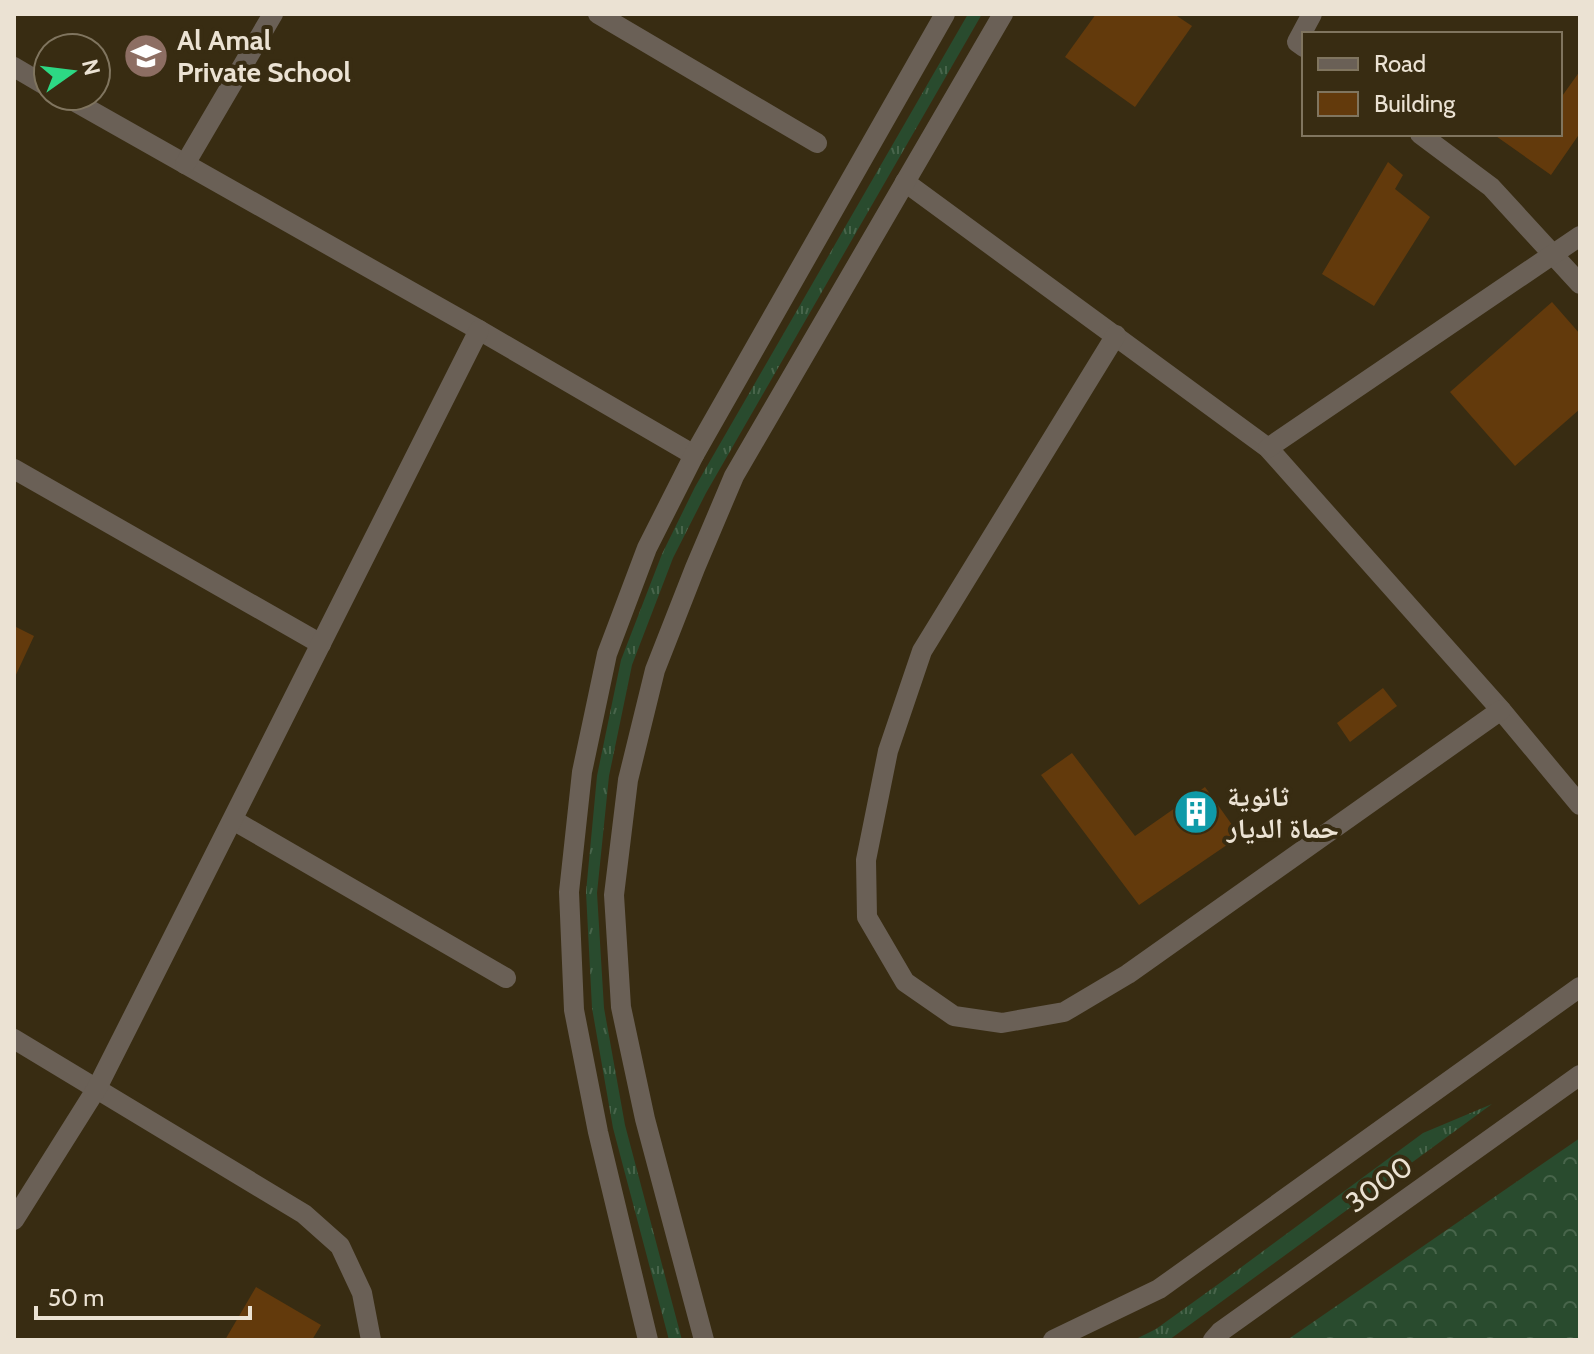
<svg xmlns="http://www.w3.org/2000/svg" width="1594" height="1354" font-family="Cabin,'Noto Naskh Arabic',sans-serif">
<defs>
<pattern id="grass-tufts" width="24" height="20" patternUnits="userSpaceOnUse" patternTransform="scale(2)"><rect width="24" height="20" fill="#294b2e"/><path d="M3 7l-1-3M5 7V3M7 7l1-3M15 17l-1-3M17 17v-4M19 17l1-3" fill="none" stroke="#48654b"/></pattern>
<pattern id="forest-crowns" width="20" height="18" patternUnits="userSpaceOnUse" patternTransform="scale(2)"><rect width="20" height="18" fill="#294b2e"/><path d="M2 6a3 3 0 1 1 6 0M12 15a3 3 0 1 1 6 0" fill="none" stroke="#48654b"/></pattern>
</defs>
<rect width="100%" height="100%" fill="#382c12"/>
<g fill="url(#grass-tufts)">
<polygon points="968,14 982,14 706,493 673,558 632,665 609,776 597,893 604,1008 625,1125 682,1340 669,1340 613,1128 592,1008 586,892 597,776 621,660 662,554 695,487"/>
<polygon points="1492,1104 1169,1340 1134,1340 1156,1329 1224,1280 1423,1133"/>
</g>
<polygon fill="url(#forest-crowns)" points="1580,1138 1580,1340 1287,1340"/>
<g fill="#633a0c">
<polygon points="1096,14 1174,14 1192,26 1135,107 1065,57"/>
<polygon points="1580,71 1580,133 1551,175 1493,134 1560,134 1560,99"/>
<polygon points="1388,162 1403,175 1395,189 1430,217 1374,306 1322,274"/>
<polygon points="1552,302 1580,334 1580,409 1515,466 1450,392"/>
<polygon points="14,626 34,636 14,679"/>
<polygon points="1383,688 1397,706 1350,742 1337,723"/>
<polygon points="1072,753 1135,836 1205,787 1240,836 1139,905 1041,775"/>
<polygon points="256,1287 321,1325 312,1340 225,1340"/>
</g>
<g fill="none" stroke-linecap="round" stroke-linejoin="round">
<g stroke="#6a6056" stroke-width="20">
<polyline points="598,14 817,143"/>
<polyline points="1304,47 1297,42 1312,14"/>
<polyline points="14,67 48,87"/>
<polyline points="65,96 479,330 694,455"/>
<polyline points="1420,134 1491,187 1580,284"/>
<polyline points="185,164 273,14"/>
<polyline points="905,182 1268,448 1501,710 1580,805"/>
<polyline points="1116,335 922,651 888,751 866,860 867,917 905,982 954,1016 1002,1023 1064,1012 1128,974 1501,710"/>
<polyline points="1268,448 1580,236"/>
<polyline points="14,469 321,644"/>
<polyline points="233,820 506,978"/>
<polyline points="14,1039 304,1214 340,1246 362,1293 371,1340"/>
<polyline points="14,1220 97,1088 479,330"/>
<polyline points="648,1340 598,1132 574,1010 569,892 582,772 607,654 647,548 694,455 945,14"/>
<polyline points="704,1340 645,1119 621,1007 614,895 628,780 655,670 695,568 734,476 1003,14"/>
<polyline points="1053,1340 1159,1289 1580,987"/>
<polyline points="1213,1340 1220,1332 1580,1075"/>
</g>
</g>
<defs>
<g id="school-disc" transform="scale(2.3)"><circle r="9.5" fill="#8d6e63" stroke="#382c12"/><path d="M0-5L7-2L0 1L-7-2ZM-4 1L0 2.5L4 1V4Q0 6-4 4Z" fill="#fff"/></g>
<g id="building-disc" transform="scale(2.3)"><circle r="9.5" fill="#0f9aa8" stroke="#382c12"/><path d="M-4-6H4V6H1V3H-1V6H-4ZM-2.5-4.3h1.7v1.8h-1.7ZM.8-4.3h1.7v1.8H.8ZM-2.5-1h1.7V.8h-1.7ZM.8-1h1.7V.8H.8Z" fill="#fff"/></g>
</defs>
<g fill-rule="evenodd">
<use href="#school-disc" x="146" y="56"/>
<use href="#building-disc" x="1196" y="812"/>
</g>
<g text-anchor="middle" stroke-width="8" stroke-linejoin="round" paint-order="stroke">
<g font-size="28" font-weight="bold" fill="#ebe2d3" stroke="#382c12" text-anchor="start">
<text x="177" y="50">Al Amal<tspan x="177" dy="32">Private School</tspan></text>
<text x="1227" y="806">ثانوية<tspan x="1227" dy="32">حماة الديار</tspan></text>
</g>
<g font-size="28" fill="#ebe2d3" stroke="#382c12">
<text transform="translate(1379 1184) rotate(-36)" y="10">3000</text>
</g>
</g>
<rect width="1594" height="1354" fill="none" stroke="#ebe2d3" stroke-width="32"/>
<rect x="1302" y="32" width="260" height="104" fill="#382c12" stroke="#80755f" stroke-width="2"/>
<rect x="1318" y="58" width="40" height="12" fill="#6a6056" stroke="#80755f" stroke-width="2"/>
<text x="1374" y="72" font-size="24" fill="#ebe2d3">Road</text>
<rect x="1318" y="92" width="40" height="24" fill="#633a0c" stroke="#80755f" stroke-width="2"/>
<text x="1374" y="112" font-size="24" fill="#ebe2d3">Building</text>
<g transform="translate(72 72) rotate(76)"><circle r="38" fill="#382c12" stroke="#80755f" stroke-width="2"/>
<path d="M0-6L14 30L0 20L-14 30Z" fill="#2dd884"/>
<text y="-12" font-size="22" font-weight="bold" text-anchor="middle" fill="#ebe2d3">N</text>
</g>
<path d="M36 1306v12h214v-12" fill="none" stroke="#ebe2d3" stroke-width="4"/>
<text x="48" y="1306" font-size="24" fill="#ebe2d3" stroke="#382c12" stroke-width="6" paint-order="stroke">50 m</text>
</svg>
